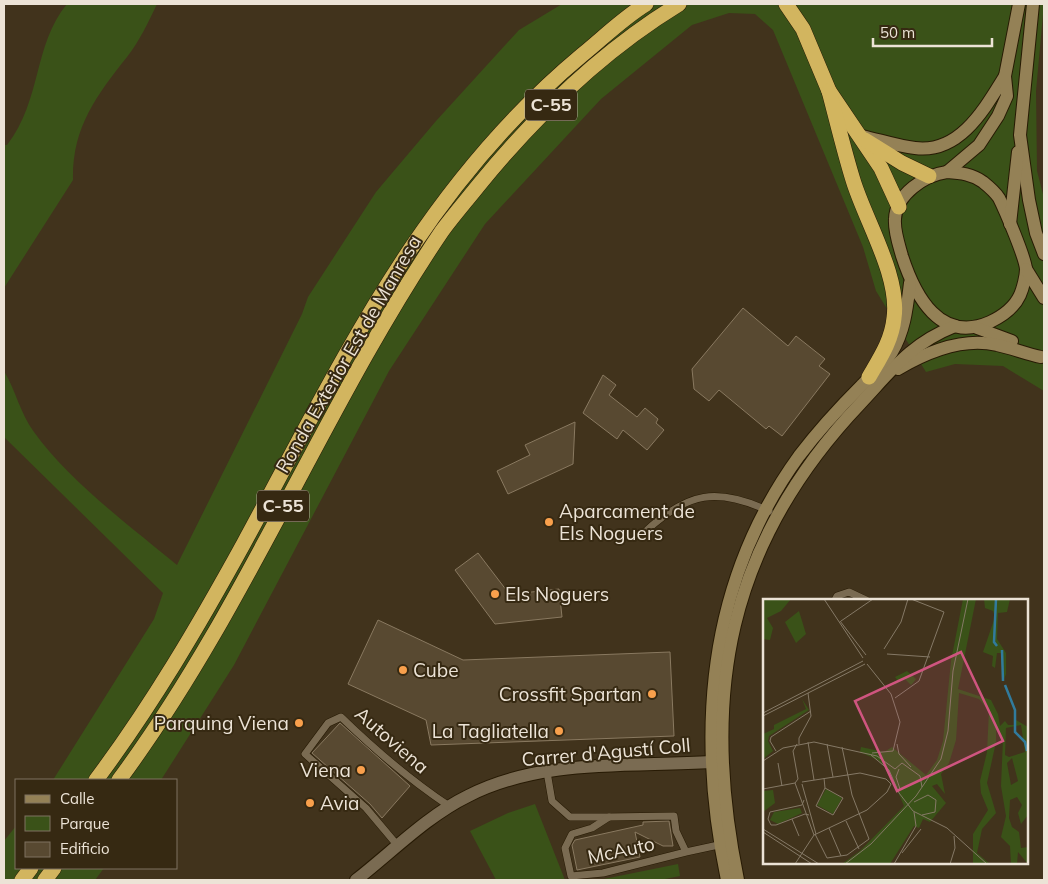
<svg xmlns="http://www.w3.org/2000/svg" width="1048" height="884" font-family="Mulish,sans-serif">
<rect width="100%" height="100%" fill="#41331c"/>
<g fill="#3a5218">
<path d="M67,4H157C149,21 139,42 127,57C96,96 72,128 73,180L4,288V145H7C42,100 33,45 67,4Z"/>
<path d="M562,4H1044L1036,91L1037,171L1044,198V391L1003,366L955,364L926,372L876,291L863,247L773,30L755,14L729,13L692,25L601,99L485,224L389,371L234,665L161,780H53L154,619L163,593L4,437V371C16,391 20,413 34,432C69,481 130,526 177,565L302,314L308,297L376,192L436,121L519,30Z"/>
<polygon points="535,804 565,880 496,880 470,831 508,813"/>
<polygon points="16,826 16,868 104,868 95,880 4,880 4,841"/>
<polygon points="678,864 680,876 660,880 599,880"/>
</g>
<g fill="#584931" stroke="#897960">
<polygon points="743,308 788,346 796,336 825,359 819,366 830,374 782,436 769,426 766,429 719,390 709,401 694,389 692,369"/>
<polygon points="603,375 616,385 609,395 637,417 645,408 658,419 656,423 664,430 647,450 623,430 617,439 583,413"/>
<polygon points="575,422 573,464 508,494 497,471 530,455 525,445"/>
<polygon points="478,553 507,591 513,594 559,589 562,617 495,624 455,570"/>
<polygon points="378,620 463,660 670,652 674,736 431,745 426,720 348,684"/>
<polygon points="340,723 410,786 382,818 370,804 312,753"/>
<polygon points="669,821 673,846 663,846 635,832 640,857 577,870 572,845 575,840 643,825 643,822"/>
</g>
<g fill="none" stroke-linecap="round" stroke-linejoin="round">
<g stroke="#271a04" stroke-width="8">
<g id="lane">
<path d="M646,531C688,492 717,487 769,511"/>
<polyline points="835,600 837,596 849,592 866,600"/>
<polyline points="547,772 552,801 570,817 609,817"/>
<path d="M398,846L366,808L305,754L328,723L341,717C375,750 410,780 449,806"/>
<polyline points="686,852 603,873 571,876 565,848 572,834 592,828 609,817 674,816 676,831 686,852 723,844"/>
</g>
</g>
<g stroke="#271a04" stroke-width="14">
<path id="street" d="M356,880C392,852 427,816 468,796C542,758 631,767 711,762"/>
</g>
<g stroke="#271a04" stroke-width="14">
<g id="secondary">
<polyline points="1033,4 1020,135 1029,200 1036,233 1044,254"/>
<path d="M862,136C880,140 897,146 915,148C960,154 985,108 1005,76"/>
<path d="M947,172C961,173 972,174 983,182C988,186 995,192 999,198C1005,210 1025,257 1026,269C1026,276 1023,288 1020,295C1014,308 1003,316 990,322C940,344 915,296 902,256C899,245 894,231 895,219C896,194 925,175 947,172Z"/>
<polyline points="947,172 979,145 998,116 1007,96 1005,76 1019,4"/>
<polyline points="1010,224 1018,152"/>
<polyline points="1026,269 1044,298"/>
<polyline points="977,328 1012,341"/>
<path d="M898,369C927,352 963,337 997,345C1012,348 1026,354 1041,357"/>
<path d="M727,880C696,731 707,583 799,456C818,431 840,407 862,385C871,375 885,364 892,352C905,330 907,307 910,283"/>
<path d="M738,880C700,695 727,544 860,404C892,370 910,344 955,326"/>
</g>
</g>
<g stroke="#271a04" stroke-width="16">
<g id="highway">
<polyline points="786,4 803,29 829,91 881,168 899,207"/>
<path d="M829,91C837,121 844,151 853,180C865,220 900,276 894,318C892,340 880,358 869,377"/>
<polyline points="865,140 902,163 929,176"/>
<path d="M96,780C152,705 199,625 244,543C342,363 420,190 582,55C603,38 623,18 646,4"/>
<path d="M119,780C246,609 323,407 442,231C453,216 466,201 478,186C535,116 602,51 679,4"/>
<polyline points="22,880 31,868"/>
<polyline points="45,880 54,868"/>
</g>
</g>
<use href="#lane" stroke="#7a6b52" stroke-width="7"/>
<use href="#street" stroke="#7a6b52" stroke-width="12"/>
<use href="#secondary" stroke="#948156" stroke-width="12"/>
<use href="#highway" stroke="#d2b55f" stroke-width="15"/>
</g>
<g fill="#f9a04c" stroke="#362912" stroke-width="2">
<circle cx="549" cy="522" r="5"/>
<circle cx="495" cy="594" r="5"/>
<circle cx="403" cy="670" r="5"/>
<circle cx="652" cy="694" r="5"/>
<circle cx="299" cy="723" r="5"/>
<circle cx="559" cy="731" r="5"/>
<circle cx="361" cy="770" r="5"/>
<circle cx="310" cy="803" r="5"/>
</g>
<g text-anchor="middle" stroke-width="4" stroke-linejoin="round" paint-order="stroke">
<g fill="#362912" stroke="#b5ab9b" stroke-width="1">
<rect x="525" y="89.5" width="52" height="31" rx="4"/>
<rect x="257" y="490.5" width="52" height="31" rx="4"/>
</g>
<g font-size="18" font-weight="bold" fill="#ece3d6">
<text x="551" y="111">C-55</text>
<text x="283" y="512">C-55</text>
</g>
<g font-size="19" fill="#ece3d6" stroke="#362912">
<text transform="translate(348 354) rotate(-60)" y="7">Ronda Exterior Est de Manresa</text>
<text transform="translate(392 740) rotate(41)" y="7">Autoviena</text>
<text transform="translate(606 752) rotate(-5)" y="7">Carrer d'Agustí Coll</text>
<text transform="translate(621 850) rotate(-12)" y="7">McAuto</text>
</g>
<g font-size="19" fill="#ece3d6" stroke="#362912" text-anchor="start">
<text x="559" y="518">Aparcament de<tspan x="559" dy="22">Els Noguers</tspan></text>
<text x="505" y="601">Els Noguers</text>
<text x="413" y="677">Cube</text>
<text x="642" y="701" text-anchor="end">Crossfit Spartan</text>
<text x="289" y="730" text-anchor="end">Parquing Viena</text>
<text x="549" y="738" text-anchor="end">La Tagliatella</text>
<text x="351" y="777" text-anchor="end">Viena</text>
<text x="320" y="810">Avia</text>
</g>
</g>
<g transform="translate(763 599)">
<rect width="265" height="265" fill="#41331c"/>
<path d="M0,0H28L18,12L4,19L10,29L7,41L0,40ZM200,0H213L195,90L228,101L235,115L237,127L242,122L245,126H253V121L265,128V216L258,225L255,214L259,206L254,198L247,201L246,219L249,228L256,233L258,249L265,248V265L255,253L254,265H248L247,247L238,238L243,217L238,187L240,140L233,128V143L224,184L233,214L219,230L214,254L227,265H210V235L225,211L218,194L217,182L224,153L226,112L216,100L196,94L193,141L186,164L178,175L182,195L174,185L169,187L183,204L167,223L160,220L156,229L151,227L127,265H79L97,252L141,207L127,174L115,161L97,153L98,148L121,153L129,148L163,176L174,161L180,142L188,62ZM258,126L262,153L246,158L242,156L243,129ZM249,159L255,182L248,186L244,164ZM221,0H247L244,13L235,14L234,40L243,54V75L240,83L238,54H234L232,69L229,67L230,57L220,53L232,18L230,12L222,9ZM36,12L43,35L33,44L22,23ZM144,72L153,80L150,84L148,86L141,79L131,87L135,82L132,78ZM39,100L46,111L6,137L5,142L10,152L0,160V135L11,130V126L43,110ZM63,190L79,199L70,215L54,206ZM10,191L12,204L0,213V192ZM37,209L39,214L15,225L7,221L11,213Z" fill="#3a5218" fill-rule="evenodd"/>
<path fill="none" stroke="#317b9d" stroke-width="2.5" d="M233,0L231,43L234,47M239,51L240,82M242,86L252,111V133L262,143L264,152"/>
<path fill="none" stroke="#857966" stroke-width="1" d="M61,0L100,59M77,22L103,56M78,22L110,0M121,50L138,23L145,0M124,55L167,58M104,65L128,95L137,123L130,152L109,154M132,99L156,82L181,13L148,0M0,114L100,62M0,117L102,65M45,143L51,181M36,145V139L48,117L45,94M64,145L70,178M134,145L136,155L148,168M13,152L7,142L8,138L48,112M108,156L126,171L136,194L150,212L184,229L224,265M0,162L20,149L51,143L114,157L132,170L139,164M15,164L19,187M139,164L157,177L159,188M136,170L133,178L137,190M61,179L62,189L53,207L70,216L80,199L62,189M32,184L51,236M32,184L35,180L30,152L34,145M39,185L53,235M0,190L32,184M41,201L39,206L7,213L5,220L8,226H13L42,215L46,216M151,203L165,196L173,201L172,213L159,216M29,220L36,237M83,222L96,250M66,229L78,257M0,230L56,265M0,233L49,265M52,235L64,259L84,256L106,240L89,196L79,148M139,254L158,230M32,265L51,236L104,211L124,193L128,185L123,180L97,174L39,183M82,265L108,245L153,197L178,160L185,132L190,72L205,0M131,265L153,227L151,213M187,265L192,249L191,237"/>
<path fill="#cf5580" fill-opacity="0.15" stroke="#cf5580" stroke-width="2.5" d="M198,53L240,142L134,192L92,102Z"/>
<rect width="265" height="265" fill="none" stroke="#ece3d6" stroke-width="2.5"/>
</g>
<rect width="1048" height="884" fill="none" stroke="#ece3d6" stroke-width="10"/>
<rect x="15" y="779" width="162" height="90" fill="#362912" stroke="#7f7360"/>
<rect x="25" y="795" width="25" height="8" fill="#948156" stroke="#7f7360"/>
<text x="60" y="804" font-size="15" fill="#ece3d6">Calle</text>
<rect x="25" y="816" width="25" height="15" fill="#3a5218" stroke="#7f7360"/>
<text x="60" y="829" font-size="15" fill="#ece3d6">Parque</text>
<rect x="25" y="842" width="25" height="15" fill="#584931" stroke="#7f7360"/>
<text x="60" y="854" font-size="15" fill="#ece3d6">Edificio</text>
<path d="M873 38v8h119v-8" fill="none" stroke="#ece3d6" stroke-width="2.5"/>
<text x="880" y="38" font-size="15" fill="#ece3d6" stroke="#362912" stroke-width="4" paint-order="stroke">50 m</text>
</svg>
